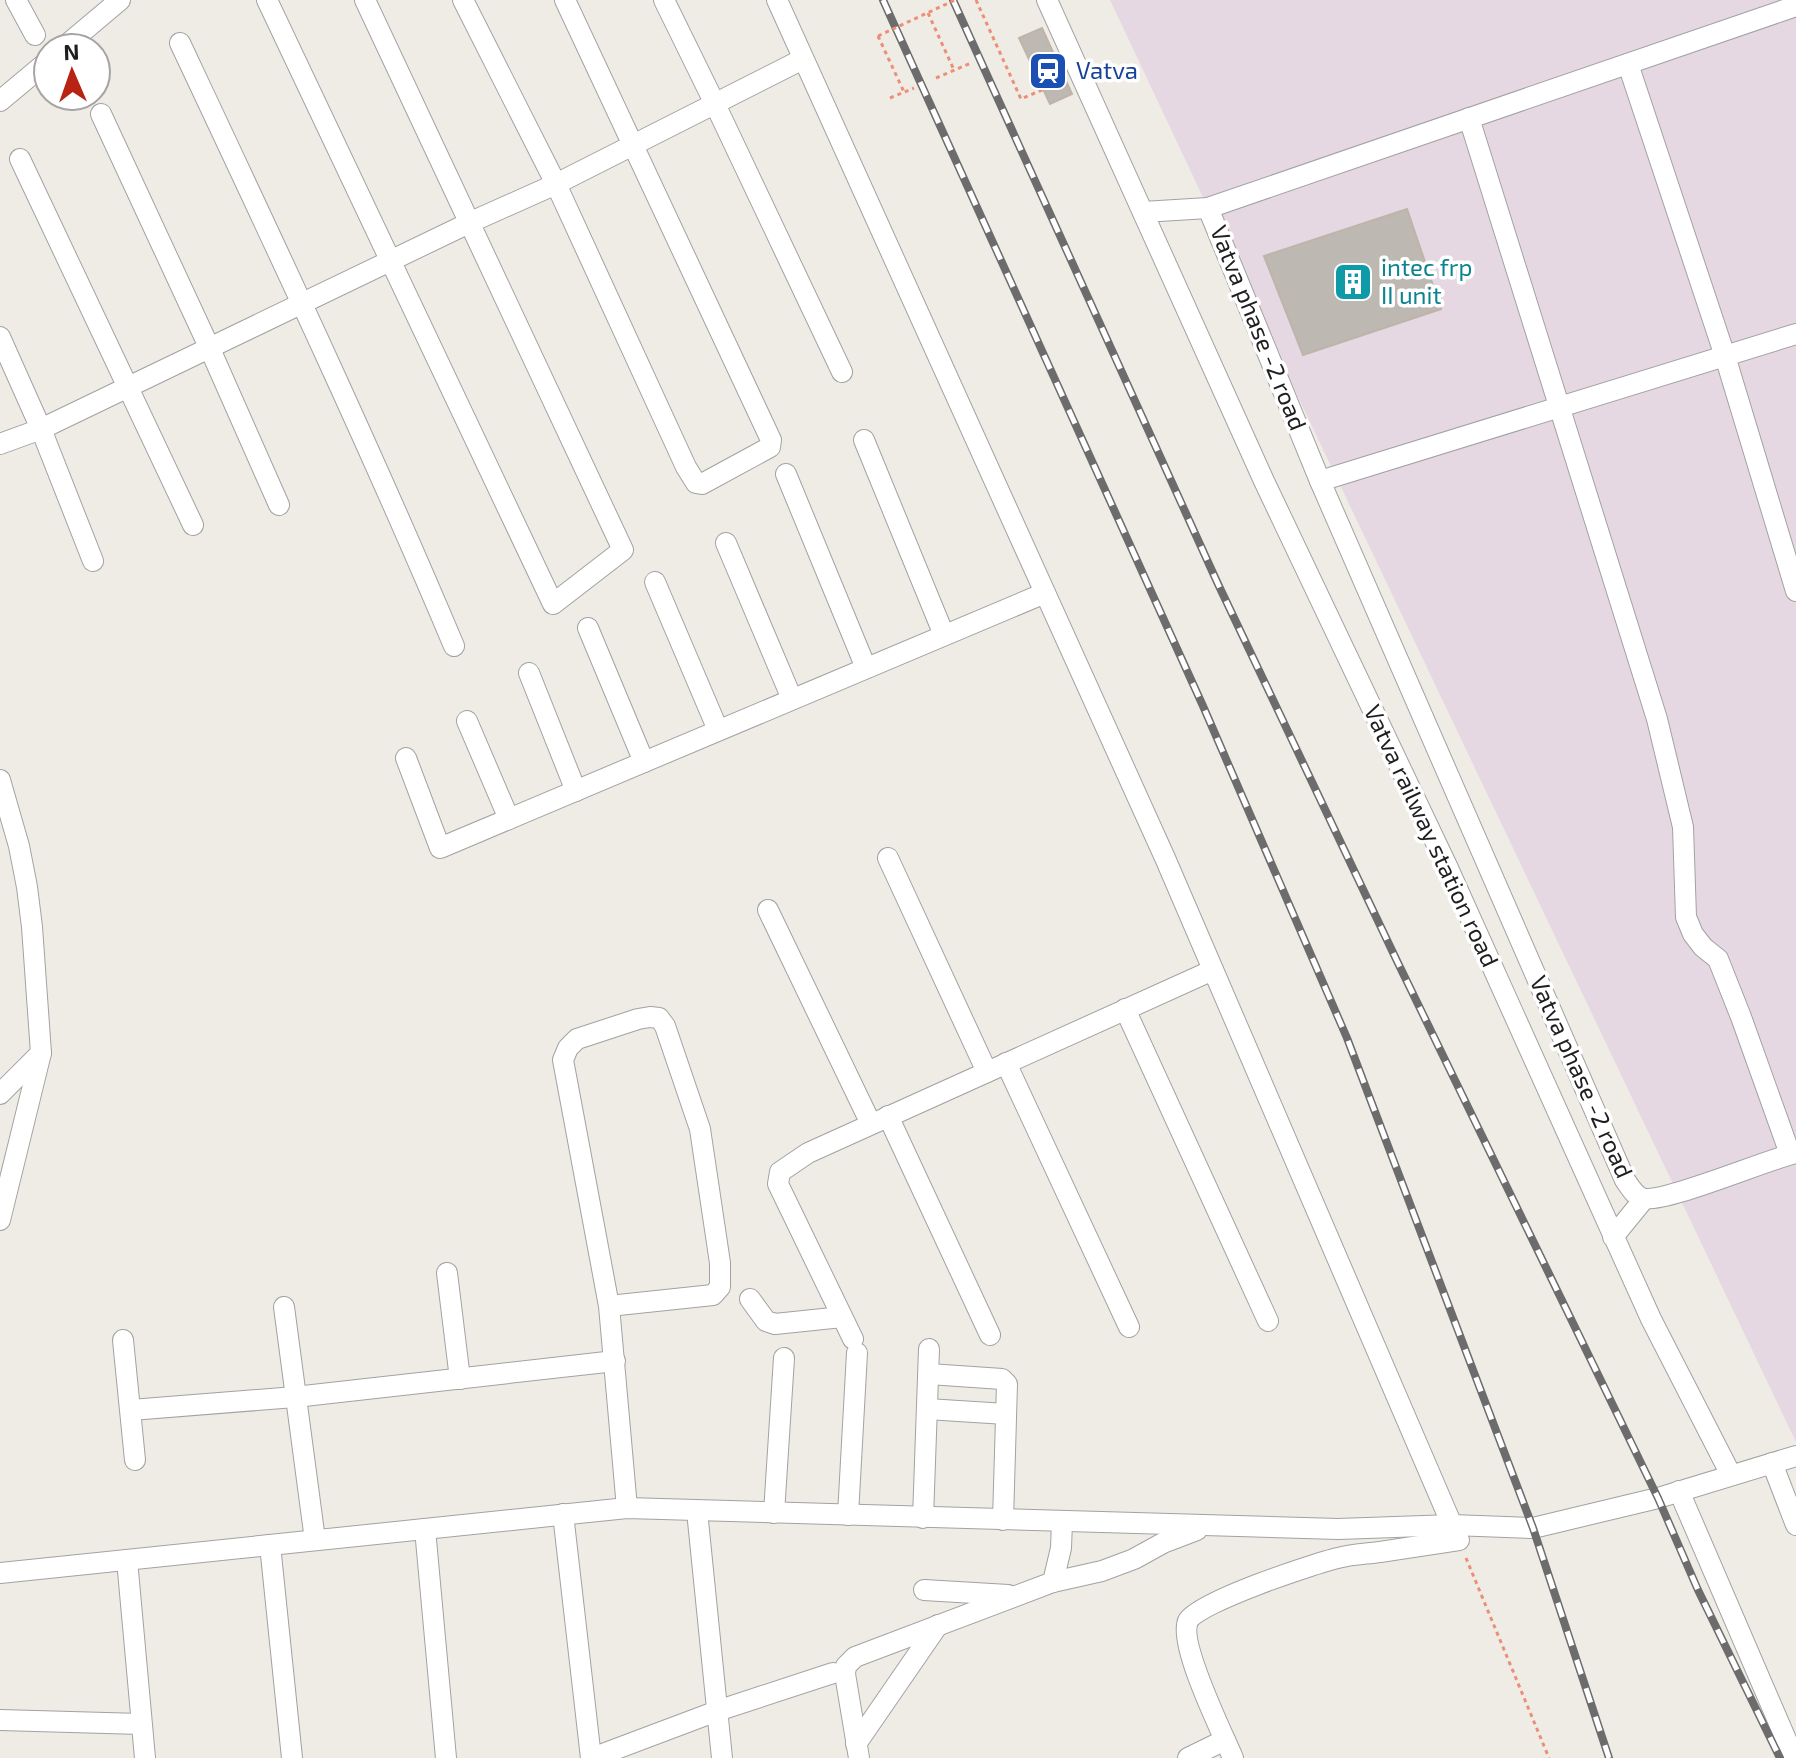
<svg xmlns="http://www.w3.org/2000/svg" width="1796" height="1758" font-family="'Exo 2',sans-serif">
<rect width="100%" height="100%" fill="#eeece5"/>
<polygon fill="#e6d8e2" points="1110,0 1796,0 1796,1442 1208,208"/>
<g fill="#beb8b2" stroke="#beb4a9" stroke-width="2">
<polygon points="1042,28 1072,94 1050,104 1019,38"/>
<polygon points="1407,209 1441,309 1303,355 1264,256"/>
</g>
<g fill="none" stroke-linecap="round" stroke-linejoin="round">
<g stroke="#a2a2a2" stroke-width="22">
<g id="minor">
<polyline points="16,0 35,35"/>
<polyline points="267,0 553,604 623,550 365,0"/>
<polyline points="463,0 556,184 686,467 696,483 702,484 770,447 771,440 565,0"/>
<polyline points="664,0 715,104 842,372"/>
<polyline points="777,0 1165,858 1452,1525"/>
<polyline points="1047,0 1264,481 1447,866 1651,1319 1731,1475"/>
<path d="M180,43C274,243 368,442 454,646"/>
<polyline points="63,48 120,0"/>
<polyline points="1628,64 1725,356 1796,591"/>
<polyline points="0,101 48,61"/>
<polyline points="101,114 210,349 279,505"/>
<polyline points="1469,118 1657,719 1683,827 1686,917 1693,934 1703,947 1718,959 1741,1017 1790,1154"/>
<polyline points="20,159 193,525"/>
<path d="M1208,208L1320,481L1625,1180C1630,1187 1634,1195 1642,1198C1661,1205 1768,1159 1796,1153"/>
<polyline points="1143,212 1208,208 1796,6"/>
<polyline points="0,337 41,429 93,561"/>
<polyline points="864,440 944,635"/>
<polyline points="0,444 41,429 471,222 556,184 803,59"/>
<polyline points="786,474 866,668"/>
<polyline points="1320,481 1796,334"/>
<polyline points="726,543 792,699"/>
<polyline points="655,582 718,730"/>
<polyline points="588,628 644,762"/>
<polyline points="529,673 576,791"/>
<polyline points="467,721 509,819"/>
<polyline points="406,758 440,848 1045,593"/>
<polyline points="0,780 19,846 27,887 32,927 41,1053 0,1220"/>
<polyline points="888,858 987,1072"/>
<polyline points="768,910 871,1124"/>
<polyline points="1125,1009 1268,1321"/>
<polyline points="1006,1063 1129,1327"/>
<polyline points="0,1094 41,1053"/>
<polyline points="888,1116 990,1335"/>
<polyline points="1613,1237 1644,1199"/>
<polyline points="447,1273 460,1379"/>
<polyline points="750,1299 766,1321 775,1324 842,1317"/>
<polyline points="609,1306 713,1295 720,1287 720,1263 700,1129 665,1026 659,1018 650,1017 638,1019 577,1039 568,1048 563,1060 609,1306 627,1508"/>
<polyline points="284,1307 315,1540"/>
<polyline points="853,1339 778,1184 780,1172 808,1153 1213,970"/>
<polyline points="123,1340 135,1460"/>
<polyline points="929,1374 1002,1379 1007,1384 1003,1520"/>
<polyline points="927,1409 1006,1414"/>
<polyline points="131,1410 295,1397 615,1361"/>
<polyline points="1772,1463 1796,1525"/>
<polyline points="1679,1491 1794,1758"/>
<polyline points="697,1511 722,1758"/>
<polyline points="774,1513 784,1358"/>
<polyline points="563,1514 591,1758"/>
<polyline points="848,1515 857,1353"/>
<polyline points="923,1518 929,1349"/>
<polyline points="425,1529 446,1758"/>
<polyline points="270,1545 292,1758"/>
<polyline points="127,1560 145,1758"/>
<polyline points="0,1573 627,1508 1338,1529 1452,1525 1533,1528 1658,1498 1796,1456"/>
<polyline points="1053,1582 1061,1548 1062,1522"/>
<polyline points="924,1590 1008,1595"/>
<polyline points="0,1720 141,1724"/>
<polyline points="856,1744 938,1625"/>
<polyline points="592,1758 717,1711 833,1673"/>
<polyline points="859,1758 845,1674 846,1666 855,1657 1053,1582 1102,1571 1134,1559 1163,1543 1197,1530"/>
<polyline points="1188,1758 1225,1740"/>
<path d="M1233,1758C1222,1732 1178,1644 1188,1621C1196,1603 1315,1563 1338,1558C1352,1554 1366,1554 1380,1552C1406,1548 1432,1544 1459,1540"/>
</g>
</g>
<g stroke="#ec8f78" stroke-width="3" stroke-dasharray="4 4" stroke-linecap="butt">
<polyline points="976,0 1021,99 1065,80"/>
<polyline points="928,13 954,70"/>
<polyline points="878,36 904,92"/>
<polyline points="936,78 971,63"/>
<polyline points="890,98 914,88"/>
<polyline points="1466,1558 1549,1758"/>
</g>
<use href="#minor" stroke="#fff" stroke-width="20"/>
<g stroke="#6c6c6c" stroke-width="8">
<g id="rail">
<polyline points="883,0 1203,706 1347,1038 1533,1528 1609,1758"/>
<polyline points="953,0 1218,584 1397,961 1658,1498 1698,1590 1780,1758"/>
</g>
</g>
<use href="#rail" stroke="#fff" stroke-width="5" stroke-dasharray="15" stroke-linecap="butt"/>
<polyline stroke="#ec8f78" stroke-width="3" stroke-dasharray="4 4" stroke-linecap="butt" points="878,36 955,0"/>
</g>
<defs>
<g id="station-square" transform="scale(2)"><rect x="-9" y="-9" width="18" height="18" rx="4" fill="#1a4fb4" stroke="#fff"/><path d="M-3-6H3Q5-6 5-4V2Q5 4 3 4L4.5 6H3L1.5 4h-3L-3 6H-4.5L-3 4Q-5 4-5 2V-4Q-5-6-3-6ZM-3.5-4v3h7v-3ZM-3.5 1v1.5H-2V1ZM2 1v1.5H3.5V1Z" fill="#fff"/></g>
<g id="building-square" transform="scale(2)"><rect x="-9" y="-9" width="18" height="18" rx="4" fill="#0f9aa8" stroke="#fff"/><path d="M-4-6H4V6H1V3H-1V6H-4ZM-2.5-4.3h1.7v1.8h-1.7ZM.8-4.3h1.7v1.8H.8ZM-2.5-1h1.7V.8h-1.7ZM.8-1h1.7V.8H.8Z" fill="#fff"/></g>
</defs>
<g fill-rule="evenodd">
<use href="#station-square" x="1048" y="71"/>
<use href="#building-square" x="1353" y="282"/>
</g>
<g text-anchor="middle" stroke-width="7" stroke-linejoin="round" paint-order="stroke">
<g font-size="24" fill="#164399" stroke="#fff" text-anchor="start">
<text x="1076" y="79">Vatva</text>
</g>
<g font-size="24" fill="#0d838f" stroke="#fff" text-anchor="start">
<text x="1381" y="276">intec frp<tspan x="1381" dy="28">II unit</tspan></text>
</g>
<g font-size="24" fill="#1e1e1e" stroke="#fff">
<text transform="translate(1258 328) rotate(68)" y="8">Vatva phase -2 road</text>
<text transform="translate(1431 836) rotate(65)" y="8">Vatva railway station road</text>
<text transform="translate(1581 1077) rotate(66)" y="8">Vatva phase -2 road</text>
</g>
</g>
<g transform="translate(72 72) rotate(358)"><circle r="38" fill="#ffffff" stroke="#a5a5a5" stroke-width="2"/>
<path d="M0-6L14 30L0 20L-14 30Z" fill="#b82314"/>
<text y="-12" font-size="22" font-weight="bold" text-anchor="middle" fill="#1e1e1e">N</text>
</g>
</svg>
